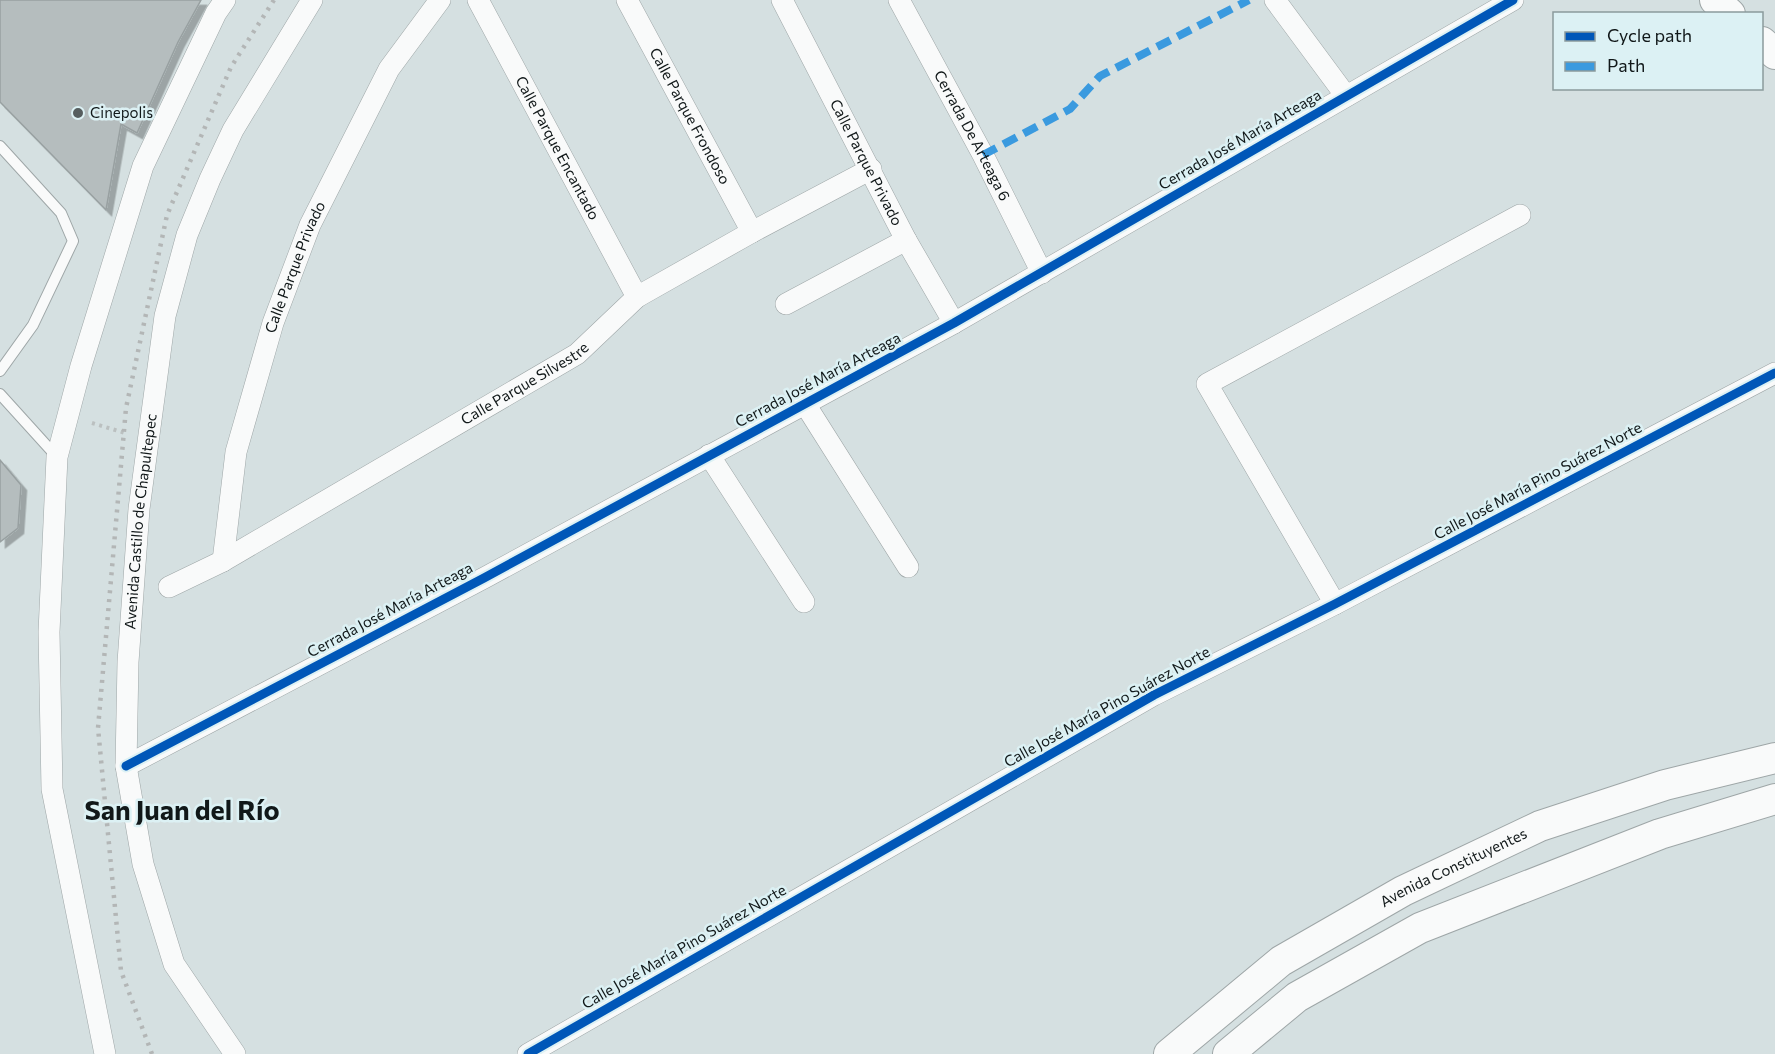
<svg xmlns="http://www.w3.org/2000/svg" width="1775" height="1054" font-family="Commissioner,sans-serif">
<defs>
<filter id="shadow"><feDropShadow dx="5.5" dy="5.5" stdDeviation="0" flood-color="#0004"/></filter>
</defs>
<rect width="100%" height="100%" fill="#d5e0e1"/>
<g fill="#b5bdbe" stroke="#98a0a1" stroke-width="1.5" filter="url(#shadow)">
<polygon points="0,0 201,0 178,42 137,133 121,124 106,210 0,102"/>
<polygon points="0,460 21,485 18,528 0,542"/>
</g>
<g fill="none" stroke-linecap="round" stroke-linejoin="round">
<g stroke="#9ea6a7" stroke-width="12">
<g id="lane">
<polyline points="0,146 61,213 73,241 33,325 0,371"/>
<polyline points="0,394 57,457"/>
</g>
</g>
<g stroke="#9ea6a7" stroke-width="22">
<g id="street">
<path id="s1" d="M478,0L637,297"/>
<path id="s2" d="M627,0L752,232"/>
<path id="s3" d="M782,0L906,240L954,323"/>
<path id="s4" d="M899,0L983,155L1042,273"/>
<polyline points="1275,0 1346,96"/>
<polyline points="786,304 906,240"/>
<polyline points="805,404 908,567"/>
<polyline points="709,455 804,602"/>
<path id="s5" d="M223,561L236,452L273,323L310,225L389,69L440,0"/>
<path id="s6" d="M169,587L223,561L577,354L637,297L752,232L871,169"/>
<polyline points="1335,604 1207,384 1520,215"/>
<polyline points="126,766 484,578 954,323 1513,0"/>
<polyline points="105,1054 52,789 49,632 57,457 81,366 143,166 216,13 225,0"/>
<path id="s7" d="M235,1054L174,964L143,864L126,766L128,662L139,509L165,316L187,235L210,179L233,130L312,0"/>
<polyline points="528,1054 1154,695 1335,604 1775,373"/>
</g>
</g>
<g stroke="#9ea6a7" stroke-width="32">
<g id="secondary">
<polyline points="1715,0 1730,14"/>
<polyline points="1762,42 1775,54"/>
<path id="s8" d="M1169,1054L1281,961L1403,891L1540,826L1665,785L1775,758"/>
<polyline points="1228,1054 1297,997 1420,928 1660,834 1775,799"/>
</g>
</g>
<polyline stroke="#bbc0c0" stroke-width="4" stroke-dasharray="3 4.5" stroke-linecap="butt" points="92,423 125,433"/>
<use href="#lane" stroke="#f9fafa" stroke-width="10"/>
<use href="#street" stroke="#f9fafa" stroke-width="21"/>
<use href="#secondary" stroke="#f9fafa" stroke-width="30"/>
<polyline stroke="#b3b6b6" stroke-width="4.5" stroke-dasharray="3 6" stroke-linecap="butt" points="152,1054 121,971 98,728 126,408 167,215 231,67 274,0"/>
<polyline stroke="#3a9adf" stroke-width="8" stroke-dasharray="15 8" stroke-linecap="butt" points="983,155 1070,109 1100,76 1249,0"/>
<g stroke="#dcf1f4" stroke-width="13">
<g id="cycleway">
<polyline points="126,766 484,578 954,323 1513,0"/>
<polyline points="528,1054 1154,695 1335,604 1775,373"/>
</g>
</g>
<use href="#cycleway" stroke="#0057b8" stroke-width="9"/>
</g>
<circle fill="#565e5f" stroke="#dcf1f4" stroke-width="2" cx="78" cy="113" r="6"/>
<g text-anchor="middle" stroke-width="5" stroke-linejoin="round" paint-order="stroke">
<g font-size="15" fill="#111819" stroke="#dcf1f4" text-anchor="start">
<text x="90" y="118">Cinepolis</text>
</g>
<g font-size="15" fill="#111819" stroke="#dcf1f4">
<text dy="5" stroke="none"><textPath href="#s2" startOffset="132">Calle Parque Frondoso</textPath></text>
<text dy="5" stroke="none"><textPath href="#s4" startOffset="154">Cerrada De Arteaga 6</textPath></text>
<text transform="translate(1240 140) rotate(-30)" y="5">Cerrada José María Arteaga</text>
<text dy="5" stroke="none"><textPath href="#s1" startOffset="168">Calle Parque Encantado</textPath></text>
<text dy="5" stroke="none"><textPath href="#s3" startOffset="183">Calle Parque Privado</textPath></text>
<text dy="5" stroke="none"><textPath href="#s5" startOffset="304">Calle Parque Privado</textPath></text>
<text transform="translate(818 380) rotate(-28)" y="5">Cerrada José María Arteaga</text>
<text dy="5" stroke="none"><textPath href="#s6" startOffset="410">Calle Parque Silvestre</textPath></text>
<text transform="translate(1538 481) rotate(-28)" y="5">Calle José María Pino Suárez Norte</text>
<text dy="5" stroke="none"><textPath href="#s7" startOffset="558">Avenida Castillo de Chapultepec</textPath></text>
<text transform="translate(390 610) rotate(-28)" y="5">Cerrada José María Arteaga</text>
<text transform="translate(1107 707) rotate(-29)" y="5">Calle José María Pino Suárez Norte</text>
<text dy="5" stroke="none"><textPath href="#s8" startOffset="342">Avenida Constituyentes</textPath></text>
<text transform="translate(684 947) rotate(-30)" y="5">Calle José María Pino Suárez Norte</text>
</g>
<g font-size="27" font-weight="bold" fill="#111819" stroke="#dcf1f4">
<text x="182" y="820">San Juan del Río</text>
</g>
</g>
<rect x="1553" y="12" width="210" height="78" fill="#dcf1f4" stroke="#8b9a9c" stroke-width="1.5"/>
<rect x="1565" y="32" width="30" height="9" fill="#0057b8" stroke="#8b9a9c" stroke-width="1.5"/>
<text x="1607" y="42" font-size="18" fill="#111819">Cycle path</text>
<rect x="1565" y="62" width="30" height="9" fill="#3a9adf" stroke="#8b9a9c" stroke-width="1.5"/>
<text x="1607" y="72" font-size="18" fill="#111819">Path</text>
</svg>
